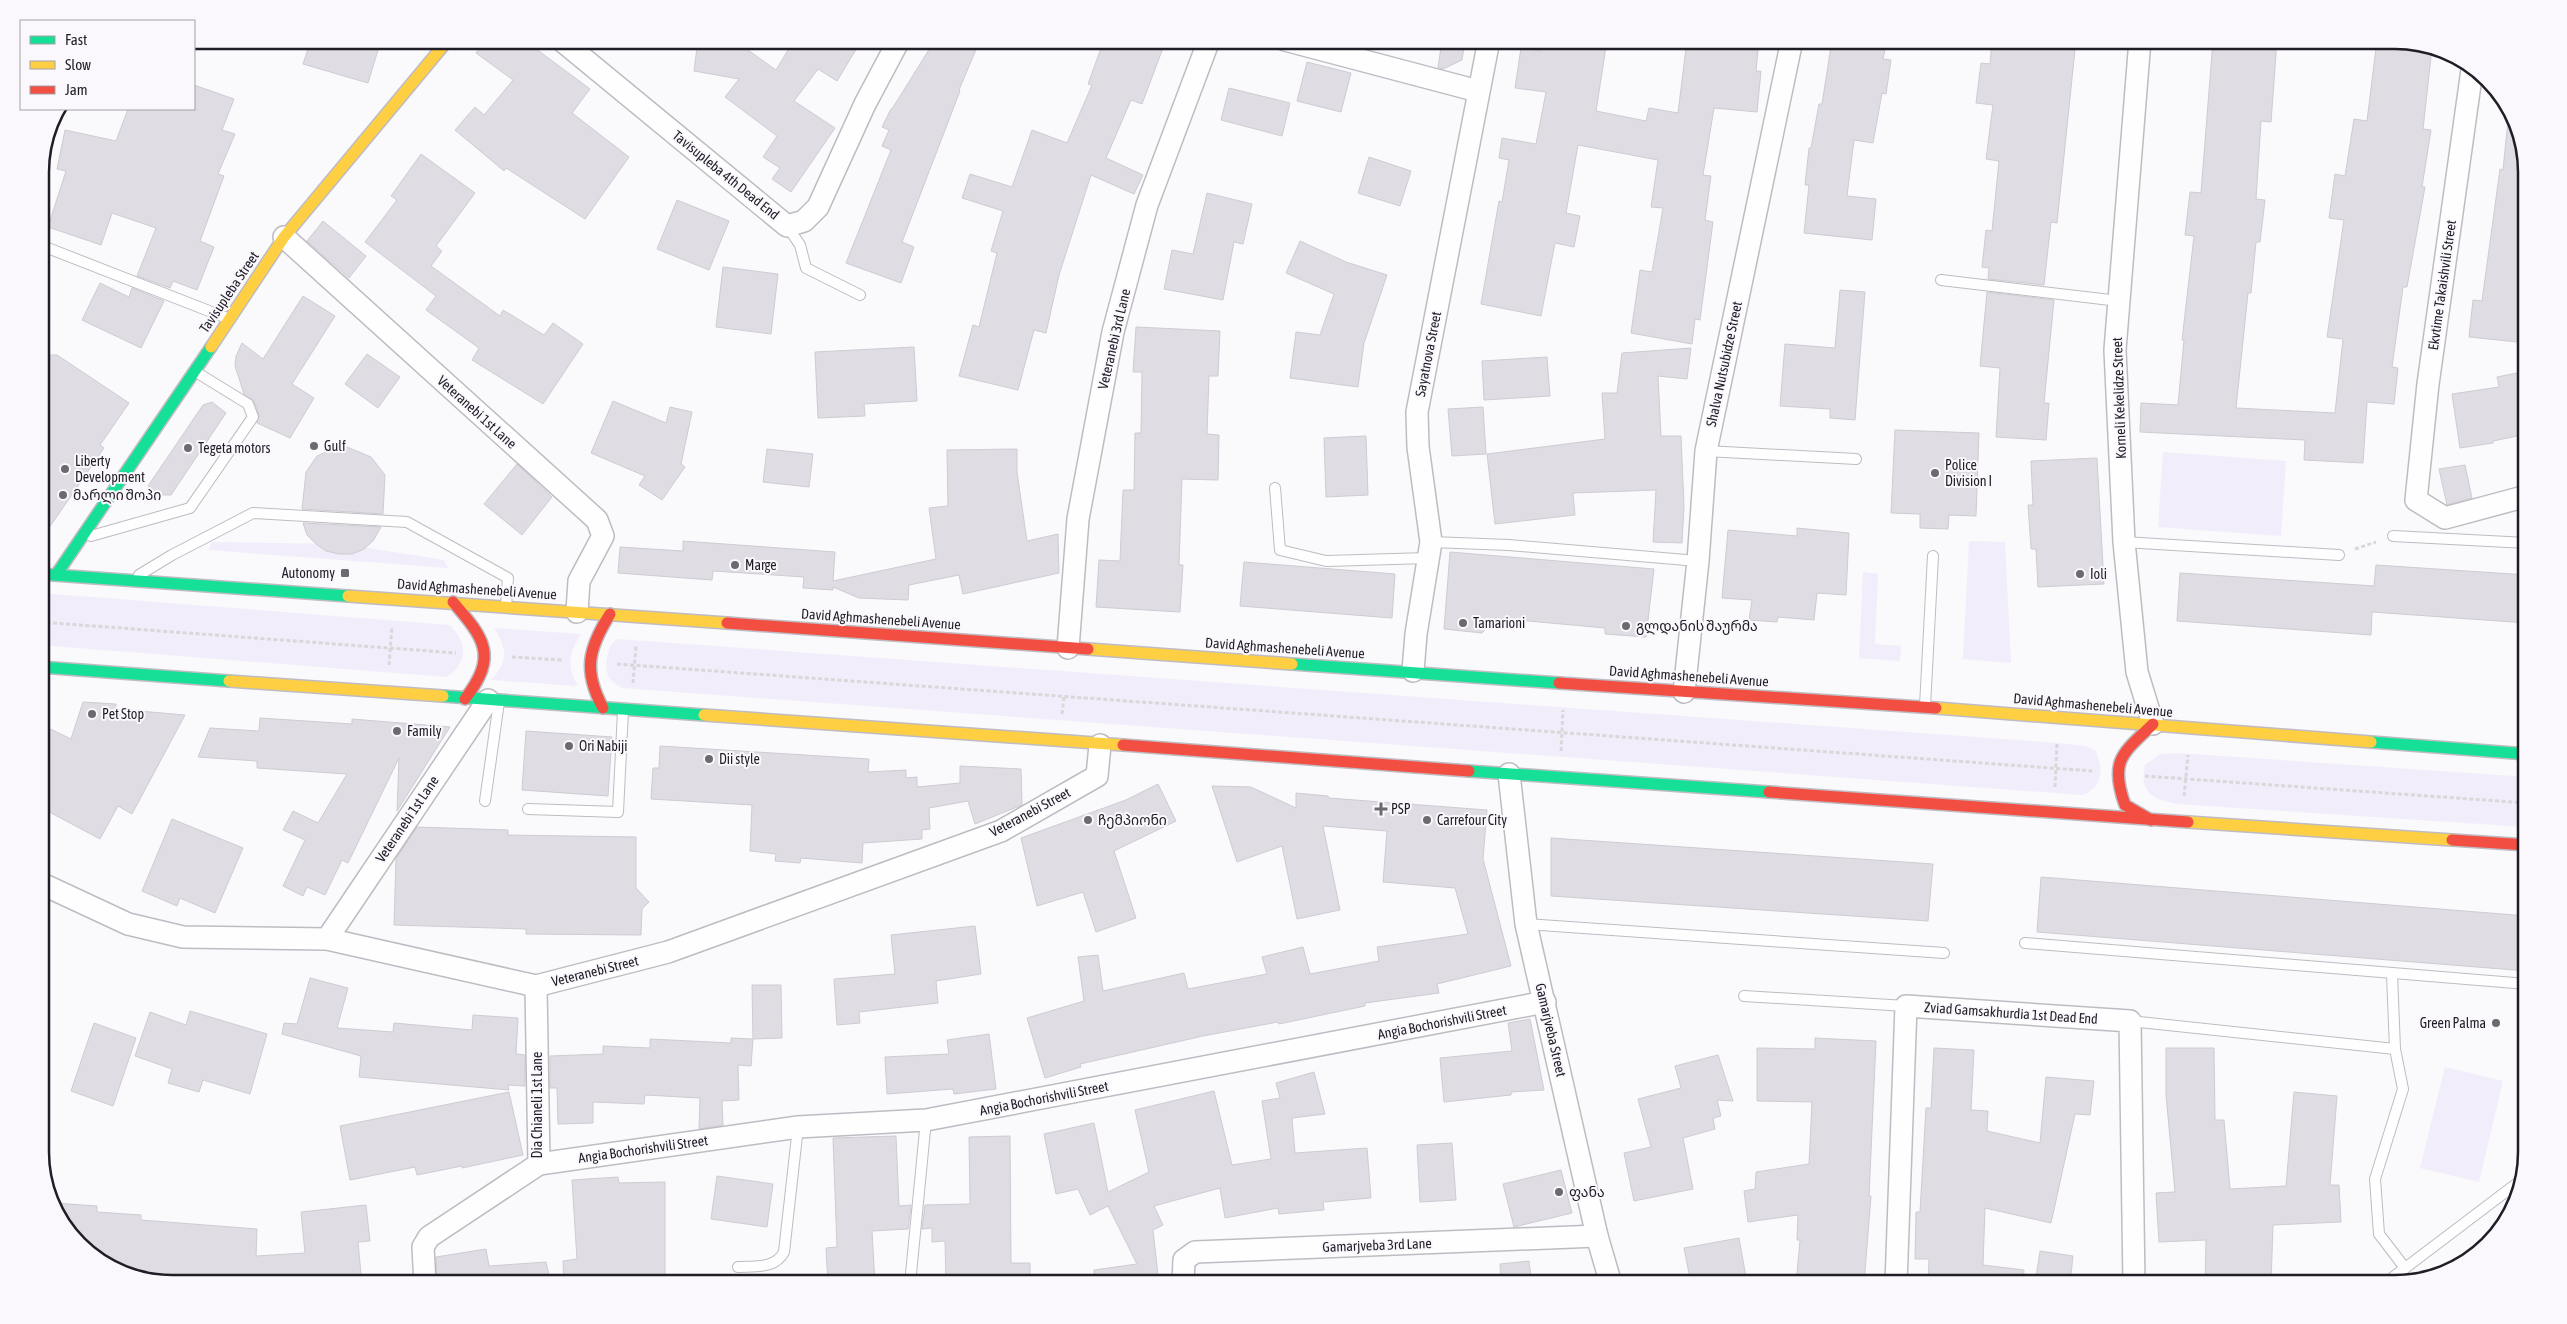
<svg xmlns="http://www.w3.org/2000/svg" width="2567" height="1324" font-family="'Asap Condensed','Noto Sans Georgian',sans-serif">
<rect width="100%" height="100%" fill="#faf9fc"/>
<g fill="#f2edfa">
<polygon points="2163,452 2286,461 2281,536 2158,527"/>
<polygon points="1969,541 2005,542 2011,663 1963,659"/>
<polygon points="212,542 343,544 444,560 448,568 208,550"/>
<polygon points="1863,572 1878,574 1875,644 1901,646 1900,661 1859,658"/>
<path d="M40,593L450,625C468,644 468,662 447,677L40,645Z"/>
<path d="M494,628L581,634C569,653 566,665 578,686L491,680C509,661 507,649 494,628Z"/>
<path d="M617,639L2057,743L2085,746L2095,750C2104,768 2103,788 2082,795L622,688C602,678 605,665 610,646Z"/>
<path d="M2177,753L2527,777V827L2177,804C2152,799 2139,793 2145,765L2160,754Z"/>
<polygon points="2445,1067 2503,1081 2479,1182 2420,1168"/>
</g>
<g fill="#dfdce3" stroke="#ceccd2">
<polygon points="311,40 345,40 378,50 368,83 303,64"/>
<polygon points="485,40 524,40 590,89 572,113 629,157 585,219 506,168 504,171 455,130 475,107 484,115 513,80 476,53"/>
<polygon points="698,40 734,40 776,70 794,40 844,40 857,48 837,81 818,69 794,101 835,128 791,192 772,179 780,168 763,157 777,136 725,97 739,79 694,71"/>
<polygon points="935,40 980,40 959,90 960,91 902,242 914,247 901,283 846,263 891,150 882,146 889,130 882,127 891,109 892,109"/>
<polygon points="1104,40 1166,40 1142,104 1131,100 1106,158 1143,175 1134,194 1091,175 1059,275 1046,333 1034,330 1018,390 959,376 973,325 979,327 997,253 991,251 1003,211 962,198 970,174 1012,187 1032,130 1067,143 1092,85 1088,84"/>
<polygon points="1442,40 1465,40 1462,60 1443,69 1438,68"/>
<polygon points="1543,40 1607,40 1596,111 1646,121 1649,108 1678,113 1687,40 1759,40 1756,71 1761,71 1757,112 1714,108 1703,175 1711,176 1705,220 1713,222 1700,320 1695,319 1692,344 1631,333 1640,270 1652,272 1663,208 1651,207 1658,160 1578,145 1566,213 1580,216 1574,247 1555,243 1541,316 1481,304 1499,201 1502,202 1509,160 1499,158 1502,138 1536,144 1546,92 1515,88 1521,48 1541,51"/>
<polygon points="1832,40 1887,40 1883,59 1891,60 1886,94 1882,93 1873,143 1854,140 1847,196 1876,199 1872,240 1804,233 1809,185 1805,185 1809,148 1811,148 1819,104 1822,104"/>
<polygon points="1992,40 2076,40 2057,223 2051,222 2044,285 1988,279 1989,268 1982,267 1986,230 1992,231 1999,161 1986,159 1993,105 1976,103 1981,63 1990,64"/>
<polygon points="2213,40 2277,40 2271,122 2261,121 2256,199 2265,200 2260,242 2256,242 2251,293 2248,293 2236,408 2335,413 2343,339 2327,337 2344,220 2329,218 2335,174 2345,176 2354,119 2367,121 2377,40 2396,40 2432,48 2423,129 2431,130 2422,187 2425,187 2407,287 2403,287 2392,367 2398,368 2394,404 2367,402 2363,463 2304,460 2305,440 2140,432 2141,403 2178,405 2184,340 2182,340 2194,236 2185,235 2190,192 2201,193"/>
<polygon points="1307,62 1351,73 1341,112 1297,101"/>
<polygon points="194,85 234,99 222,130 235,134 218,174 224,176 200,241 214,247 197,290 173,281 170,288 137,276 156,228 112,213 101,245 48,227 66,171 57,169 65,130 116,141 128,109 194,109"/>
<polygon points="1229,88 1290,103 1282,136 1221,120"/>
<polygon points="2509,110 2527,163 2527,343 2469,337 2473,300 2482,301 2500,169 2503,170"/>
<polygon points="421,154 475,193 436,246 442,251 431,266 500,316 503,310 544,335 553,323 583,344 543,404 472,360 479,348 426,310 436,296 365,242 397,200 391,196"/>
<polygon points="1369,157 1411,171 1400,206 1358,193"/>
<polygon points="1207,193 1252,204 1243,244 1234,242 1223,300 1164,289 1172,250 1193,254"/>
<polygon points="677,200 729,221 709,270 657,249"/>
<polygon points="323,221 366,256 349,278 307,241"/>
<polygon points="1300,241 1346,262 1387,275 1364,343 1358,387 1290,378 1296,332 1320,335 1334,294 1286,273"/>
<polygon points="723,267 778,274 771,334 716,327"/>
<polygon points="100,283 129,297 132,288 164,301 141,348 82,320"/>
<polygon points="1840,290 1865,292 1855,420 1830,418 1830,409 1780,406 1785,344 1835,348"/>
<polygon points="1987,292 2054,300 2044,403 2049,403 2046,440 1996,437 2000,368 1980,366"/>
<polygon points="303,296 335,316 292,384 314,398 290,438 257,423 259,415 254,401 244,394 235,366 236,356 242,343 263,359"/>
<polygon points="1136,327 1220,331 1218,376 1209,376 1207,434 1219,435 1218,480 1182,479 1179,565 1183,565 1180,612 1096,607 1099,560 1120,561 1123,490 1134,490 1135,433 1141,433 1142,372 1133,372"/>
<polygon points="914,347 917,401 864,404 865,416 818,418 815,352"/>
<polygon points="1691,348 1687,379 1658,376 1661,436 1681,436 1684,507 1682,543 1653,542 1656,490 1573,493 1575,515 1495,524 1487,454 1605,439 1602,393 1617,393 1622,353"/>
<polygon points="367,354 400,377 378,408 345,384"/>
<polygon points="49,355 57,355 129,403 100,445 104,448 40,541 40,367"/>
<polygon points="1547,357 1550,396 1484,400 1482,361"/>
<polygon points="2527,371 2527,434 2493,441 2493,443 2460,448 2452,394 2499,387 2497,377"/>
<polygon points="613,401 666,423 670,407 692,412 681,464 685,467 662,500 639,485 645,476 591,453"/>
<polygon points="212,402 226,413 171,495 162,495 148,486 203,405"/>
<polygon points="1483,407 1486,454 1452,456 1448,409"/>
<polygon points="1895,430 1979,433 1976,516 1949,515 1948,529 1920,528 1920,514 1891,513"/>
<polygon points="1366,436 1368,495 1326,497 1324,438"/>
<polygon points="347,447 371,457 385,475 383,514 302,509 306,472 317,456 335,448"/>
<polygon points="767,449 813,454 809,487 763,482"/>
<polygon points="1017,449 1017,472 1027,541 1058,534 1059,573 963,594 959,575 909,585 908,600 859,598 833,587 833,590 803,588 804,577 713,571 712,580 618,573 620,547 683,551 683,541 835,552 833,581 936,559 929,508 948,506 947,450"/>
<polygon points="2097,458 2104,584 2038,587 2036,549 2031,549 2028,505 2033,505 2031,461"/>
<polygon points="517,464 552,497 522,535 484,504"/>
<polygon points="2465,465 2472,498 2447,505 2439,469"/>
<polygon points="303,523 381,527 373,541 364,549 352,554 339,554 326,551 316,544 307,535"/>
<polygon points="1797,528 1849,533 1846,595 1817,593 1814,620 1778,617 1777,622 1749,620 1752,600 1722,598 1728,530 1797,536"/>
<polygon points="1450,552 1654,569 1646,637 1605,634 1605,628 1495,618 1482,633 1444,629"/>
<polygon points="1244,562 1395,574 1392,618 1240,606"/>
<polygon points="2376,565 2527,575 2527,623 2372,612 2371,635 2177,621 2180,573 2374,586"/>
<polygon points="83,702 116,704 116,709 185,715 132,814 118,806 100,839 40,807 40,724 71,739"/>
<polygon points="260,718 352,724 352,719 450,727 397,811 399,758 348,863 342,860 325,895 307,887 303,896 283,886 305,840 283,830 293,811 318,823 347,774 257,768 257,761 198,757 210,728 259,731"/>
<polygon points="526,731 612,737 608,796 522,790"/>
<polygon points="660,746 869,759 868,772 906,770 906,778 917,777 917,787 960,783 960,766 1021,769 1022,805 975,824 968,801 929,808 930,829 922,830 922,839 863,843 862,863 801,858 800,863 775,861 776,854 750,851 752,805 651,799 653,768 659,768"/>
<polygon points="1158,784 1176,821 1114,851 1136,918 1096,932 1083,892 1037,906 1021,838 1126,800"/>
<polygon points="1212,786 1251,787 1296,808 1296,793 1328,796 1329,798 1487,810 1483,859 1511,966 1437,984 1439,993 1365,1003 1365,1006 1279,1024 1278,1022 1203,1036 1080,1064 1081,1067 1045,1078 1027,1018 1084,1001 1078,957 1098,955 1103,991 1184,973 1188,989 1267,974 1262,957 1303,947 1310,974 1379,961 1377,947 1468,934 1455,888 1383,882 1387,831 1323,826 1340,910 1297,919 1282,846 1237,862"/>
<polygon points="172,819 243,848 215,913 180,898 177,906 142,891"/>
<polygon points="417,827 508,830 508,835 636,837 636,888 649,902 642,909 641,935 526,934 526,929 394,925 396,859"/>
<polygon points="1551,838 1933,864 1928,921 1551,896"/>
<polygon points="2041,877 2527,916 2527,971 2037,932"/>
<polygon points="975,926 981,974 936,981 938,1003 859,1012 860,1023 837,1025 834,979 895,974 891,935"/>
<polygon points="310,978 348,988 337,1028 393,1032 394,1023 472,1030 473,1015 518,1018 516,1054 525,1055 525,1086 508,1085 509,1090 359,1077 361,1056 282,1034 284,1023 297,1024"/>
<polygon points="752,985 781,985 782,1038 753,1039"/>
<polygon points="190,1011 267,1034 250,1094 203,1080 199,1092 168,1083 172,1069 135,1056 150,1012 186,1025"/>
<polygon points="1530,1019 1544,1090 1511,1092 1511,1095 1444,1102 1440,1058 1512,1051 1508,1023"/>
<polygon points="94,1023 136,1038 113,1106 71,1091"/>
<polygon points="989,1034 996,1089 954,1094 953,1089 887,1094 885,1057 949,1054 947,1040"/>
<polygon points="731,1038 753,1039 751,1066 738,1065 739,1100 722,1101 723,1125 699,1129 700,1098 645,1095 644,1104 593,1102 593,1123 558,1124 557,1088 550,1088 550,1056 603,1054 603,1046 650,1048 650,1039 731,1043"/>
<polygon points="1815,1038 1876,1041 1869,1196 1871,1196 1864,1284 1796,1284 1800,1240 1797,1240 1798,1215 1748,1222 1744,1191 1755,1189 1756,1172 1809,1164 1812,1102 1757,1101 1757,1048 1815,1049"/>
<polygon points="1934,1048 1974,1050 1971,1110 1988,1111 1987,1131 2040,1143 2046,1077 2094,1081 2090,1115 2075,1114 2051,1223 1985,1208 1983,1265 2024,1270 2023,1284 1928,1284 1929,1259 1915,1259 1916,1212 1920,1212 1926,1108 1931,1108"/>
<polygon points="2166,1048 2214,1048 2215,1120 2224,1120 2230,1189 2286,1186 2294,1092 2337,1096 2330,1185 2339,1185 2341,1222 2273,1225 2271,1284 2205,1284 2206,1240 2159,1242 2156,1193 2175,1192 2166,1095"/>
<polygon points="1718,1055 1733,1101 1717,1100 1721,1116 1713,1118 1715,1129 1683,1138 1693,1189 1634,1201 1624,1153 1651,1147 1638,1099 1681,1088 1675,1066"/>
<polygon points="1314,1072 1325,1114 1292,1118 1295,1153 1367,1148 1371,1198 1323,1202 1324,1210 1279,1214 1278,1208 1225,1218 1220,1188 1154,1206 1163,1225 1153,1230 1159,1284 1094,1284 1094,1270 1137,1264 1108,1206 1090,1215 1078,1189 1056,1194 1044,1134 1094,1123 1108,1192 1149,1172 1135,1110 1214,1091 1232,1165 1271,1159 1262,1101 1280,1098 1276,1083"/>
<polygon points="509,1092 523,1155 462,1168 462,1166 417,1175 415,1167 350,1180 340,1126"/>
<polygon points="896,1136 899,1206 911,1205 908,1229 872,1231 875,1284 828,1284 826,1248 837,1247 833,1138"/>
<polygon points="1010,1136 1011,1263 1030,1263 1030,1284 946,1284 945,1241 932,1242 932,1228 922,1229 925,1205 970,1204 969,1137"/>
<polygon points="1452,1143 1456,1200 1420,1202 1417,1145"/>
<polygon points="1561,1170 1572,1213 1514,1227 1503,1184"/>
<polygon points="717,1176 773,1184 767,1227 711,1219"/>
<polygon points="618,1177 619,1183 665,1182 665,1284 564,1284 563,1261 577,1259 572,1180"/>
<polygon points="55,1203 97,1206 97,1212 141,1215 141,1220 257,1229 256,1256 305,1253 301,1212 366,1205 370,1241 358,1242 362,1284 171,1284 113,1270 62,1226"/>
<polygon points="1739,1238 1746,1277 1710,1284 1691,1284 1684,1248"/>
<polygon points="486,1249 489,1266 546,1262 551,1284 437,1284 436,1257"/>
<polygon points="2040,1251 2073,1256 2070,1284 2035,1284"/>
<polygon points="1529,1261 1532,1284 1501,1284 1500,1264"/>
</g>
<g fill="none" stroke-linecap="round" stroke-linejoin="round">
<g stroke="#bebcc2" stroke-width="12">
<g id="lane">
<polyline points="787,226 800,245 806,268 860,295"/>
<polyline points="40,245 227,318"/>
<polyline points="1941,280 2119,301"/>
<polyline points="1706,451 1856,459"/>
<polyline points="1275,488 1280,550 1326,561 1428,558"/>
<polyline points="91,536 190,508 253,417 248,404 196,372"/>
<polyline points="2393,536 2527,543"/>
<polyline points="1431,542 1509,545 1698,561"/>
<polyline points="2124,542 2339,555"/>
<polyline points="139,575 172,555 253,513 407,522 508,578 506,606"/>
<polyline points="1925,706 1933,556"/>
<polyline points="485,801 499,702"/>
<polyline points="528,809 618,812 623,711"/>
<polyline points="1526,924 1944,953"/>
<polyline points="2025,943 2527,984"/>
<polyline points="2392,974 2395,1049 2403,1089 2375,1179 2379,1234 2405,1268"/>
<polyline points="1744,996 1906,1006"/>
<polyline points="2130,1021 2395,1049"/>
<path d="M738,1267C756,1266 775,1269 784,1252L798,1127"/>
<polyline points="910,1284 926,1120"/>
<polyline points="2384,1284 2520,1181"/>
</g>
</g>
<g stroke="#bebcc2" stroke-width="24">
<g id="street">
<polyline points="561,40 787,226 804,221 818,207 865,104 899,40"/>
<polyline points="1285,40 1478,91"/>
<polyline points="2140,40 2115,350 2124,542 2137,672 2153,724"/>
<polyline points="2472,70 2428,384 2416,500 2445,518 2527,496"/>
<polyline points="284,237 597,520 603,536 579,581 577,612"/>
<polyline points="1068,648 1078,519 1113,332 1147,205 1209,40"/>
<polyline points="1413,671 1416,634 1431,542 1418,447 1417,412 1489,40"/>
<polyline points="1684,692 1698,561 1706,451 1792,40"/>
<polyline points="1509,774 1526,924 1597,1236 1611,1284"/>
<polyline points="40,883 128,924 183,937 327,939 536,986 668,952 1001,831 1097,776 1100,745"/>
<polyline points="327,939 488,700"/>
<polyline points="536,986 539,1164"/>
<polyline points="425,1284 423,1247 429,1237 539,1164 798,1127 926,1120 1545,1002"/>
<polyline points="1183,1284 1184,1260 1195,1252 1597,1236"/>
<polyline points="1896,1284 1906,1006 2130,1021 2134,1284"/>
</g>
</g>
<g stroke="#bebcc2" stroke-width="14">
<g id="fast">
<polyline points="40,574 348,596"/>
<polyline points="56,575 211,347"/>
<polyline points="1292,664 1559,683"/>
<polyline points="40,667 229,681"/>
<polyline points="443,696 704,715"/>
<polyline points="2371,742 2527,754"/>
<polyline points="1469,771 1769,792"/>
</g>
</g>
<g stroke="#bebcc2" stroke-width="14">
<g id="slow">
<polyline points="211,347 284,237 448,40"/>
<polyline points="348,596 727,623"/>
<polyline points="1088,649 1292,664"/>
<polyline points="229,681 443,696"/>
<polyline points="1936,708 2371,742"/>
<polyline points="704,715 1123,745"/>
<polyline points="2188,822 2452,840"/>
</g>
</g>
<g stroke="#bebcc2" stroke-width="14">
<g id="jam">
<path d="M453,602C485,639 498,656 465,699"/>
<polyline points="727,623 1088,649"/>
<polyline points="1559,683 1936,708"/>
<path d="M603,708C583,671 588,649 610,614"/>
<polyline points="1123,745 1469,771"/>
<polyline points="1769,792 2188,822"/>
<path d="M2151,820L2125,805C2109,760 2123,753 2153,724"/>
<polyline points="2452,840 2527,845"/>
</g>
</g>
<g stroke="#d8d8d9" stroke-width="3" stroke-dasharray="4 2.5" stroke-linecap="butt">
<polyline points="2355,549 2376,542"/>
<polyline points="40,622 456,653"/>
<polyline points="512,657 563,660"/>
<polyline points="617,664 2092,771"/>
<polyline points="389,665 392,626"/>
<polyline points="633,683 636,645"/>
<polyline points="1062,714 1064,697"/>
<polyline points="1561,751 1563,710"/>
<polyline points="2145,776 2527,803"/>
<polyline points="2055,787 2057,743"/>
<polyline points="2184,796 2188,755"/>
</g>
<use href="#lane" stroke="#fefeff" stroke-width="10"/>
<use href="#street" stroke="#fefeff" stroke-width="21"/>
<use href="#fast" stroke="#16e098" stroke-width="11"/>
<use href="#slow" stroke="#ffcf43" stroke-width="11"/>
<use href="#jam" stroke="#f24e42" stroke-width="11"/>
</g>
<g fill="#6c6a71" stroke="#faf8fd" stroke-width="2">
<circle cx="314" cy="446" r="5"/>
<circle cx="188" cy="448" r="5"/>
<circle cx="65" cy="469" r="5"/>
<circle cx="1935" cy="473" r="5"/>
<circle cx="63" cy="495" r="5"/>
<circle cx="735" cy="565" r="5"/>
<rect x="340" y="568" width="10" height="10" rx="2.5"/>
<circle cx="2080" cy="574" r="5"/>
<circle cx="1463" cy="623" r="5"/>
<circle cx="1626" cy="626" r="5"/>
<circle cx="92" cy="714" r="5"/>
<circle cx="397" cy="731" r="5"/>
<circle cx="569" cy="746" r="5"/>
<circle cx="709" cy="759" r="5"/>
<path d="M1378.5 801.5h5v5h5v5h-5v5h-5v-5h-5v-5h5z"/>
<circle cx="1088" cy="820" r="5"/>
<circle cx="1427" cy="820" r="5"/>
<circle cx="2496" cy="1023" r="5"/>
<circle cx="1559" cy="1192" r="5"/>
</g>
<g text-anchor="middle" stroke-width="4" stroke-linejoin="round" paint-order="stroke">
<g font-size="14" fill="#201d26" stroke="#faf8fd">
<text transform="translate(726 175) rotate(39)" y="5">Tavisupleba 4th Dead End</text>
<text transform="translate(2442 285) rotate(-82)" y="5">Ekvtime Takaishvili Street</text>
<text transform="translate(229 292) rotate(-56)" y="5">Tavisupleba Street</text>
<text transform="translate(1114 339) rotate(-77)" y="5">Veteranebi 3rd Lane</text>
<text transform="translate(1428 354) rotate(-79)" y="5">Sayatnova Street</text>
<text transform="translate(1724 364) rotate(-78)" y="5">Shalva Nutsubidze Street</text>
<text transform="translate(2119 398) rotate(-92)" y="5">Korneli Kekelidze Street</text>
<text transform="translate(477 412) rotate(42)" y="5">Veteranebi 1st Lane</text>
<text transform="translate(477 589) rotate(4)" y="5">David Aghmashenebeli Avenue</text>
<text transform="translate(881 619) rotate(4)" y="5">David Aghmashenebeli Avenue</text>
<text transform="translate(1285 648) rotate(4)" y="5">David Aghmashenebeli Avenue</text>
<text transform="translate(1689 676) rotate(4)" y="5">David Aghmashenebeli Avenue</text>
<text transform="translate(2093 705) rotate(5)" y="5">David Aghmashenebeli Avenue</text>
<text transform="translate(1030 812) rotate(-28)" y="5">Veteranebi Street</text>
<text transform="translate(407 819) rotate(-56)" y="5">Veteranebi 1st Lane</text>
<text transform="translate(595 971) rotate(-14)" y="5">Veteranebi Street</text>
<text transform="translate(2011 1013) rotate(4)" y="5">Zviad Gamsakhurdia 1st Dead End</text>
<text transform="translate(1442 1022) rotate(-11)" y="5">Angia Bochorishvili Street</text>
<text transform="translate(1551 1030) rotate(77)" y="5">Gamarjveba Street</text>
<text transform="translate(1044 1098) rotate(-11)" y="5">Angia Bochorishvili Street</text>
<text transform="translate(537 1105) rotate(-90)" y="5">Dia Chianeli 1st Lane</text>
<text transform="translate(643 1149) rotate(-8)" y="5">Angia Bochorishvili Street</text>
<text transform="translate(1377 1245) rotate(-2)" y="5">Gamarjveba 3rd Lane</text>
</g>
<g font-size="14" fill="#201d26" stroke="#faf8fd" text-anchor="start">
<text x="324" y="451">Gulf</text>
<text x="198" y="453">Tegeta motors</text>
<text x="75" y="466">Liberty<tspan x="75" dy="16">Development</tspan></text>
<text x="1945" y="470">Police<tspan x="1945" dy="16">Division I</tspan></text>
<text x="73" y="500">მარლი შოპი</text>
<text x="745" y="570">Marge</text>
<text x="335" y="578" text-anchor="end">Autonomy</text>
<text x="2090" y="579">Ioli</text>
<text x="1473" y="628">Tamarioni</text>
<text x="1636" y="631">გლდანის შაურმა</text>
<text x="102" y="719">Pet Stop</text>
<text x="407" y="736">Family</text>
<text x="579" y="751">Ori Nabiji</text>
<text x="719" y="764">Dii style</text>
<text x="1391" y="814">PSP</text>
<text x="1098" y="825">ჩემპიონი</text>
<text x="1437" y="825">Carrefour City</text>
<text x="2486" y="1028" text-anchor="end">Green Palma</text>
<text x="1569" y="1197">ფანა</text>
</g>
</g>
<path d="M0 0H2567V1324H0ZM172 49H2395A123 123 0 0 1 2518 172V1152A123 123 0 0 1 2395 1275H172A123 123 0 0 1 49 1152V172A123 123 0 0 1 172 49Z" fill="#faf8fd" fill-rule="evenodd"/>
<path fill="none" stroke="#201d26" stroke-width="2.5" d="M172 49H2395A123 123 0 0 1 2518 172V1152A123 123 0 0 1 2395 1275H172A123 123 0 0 1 49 1152V172A123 123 0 0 1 172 49Z"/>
<rect x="20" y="20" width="175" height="90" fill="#faf8fd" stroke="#a3a0a7"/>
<rect x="30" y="36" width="25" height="8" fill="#16e098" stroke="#a3a0a7"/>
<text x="65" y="45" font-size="15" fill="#201d26">Fast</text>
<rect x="30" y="61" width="25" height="8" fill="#ffcf43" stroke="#a3a0a7"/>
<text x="65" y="70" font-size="15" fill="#201d26">Slow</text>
<rect x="30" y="86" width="25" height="8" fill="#f24e42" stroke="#a3a0a7"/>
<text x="65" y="95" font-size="15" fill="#201d26">Jam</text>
</svg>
